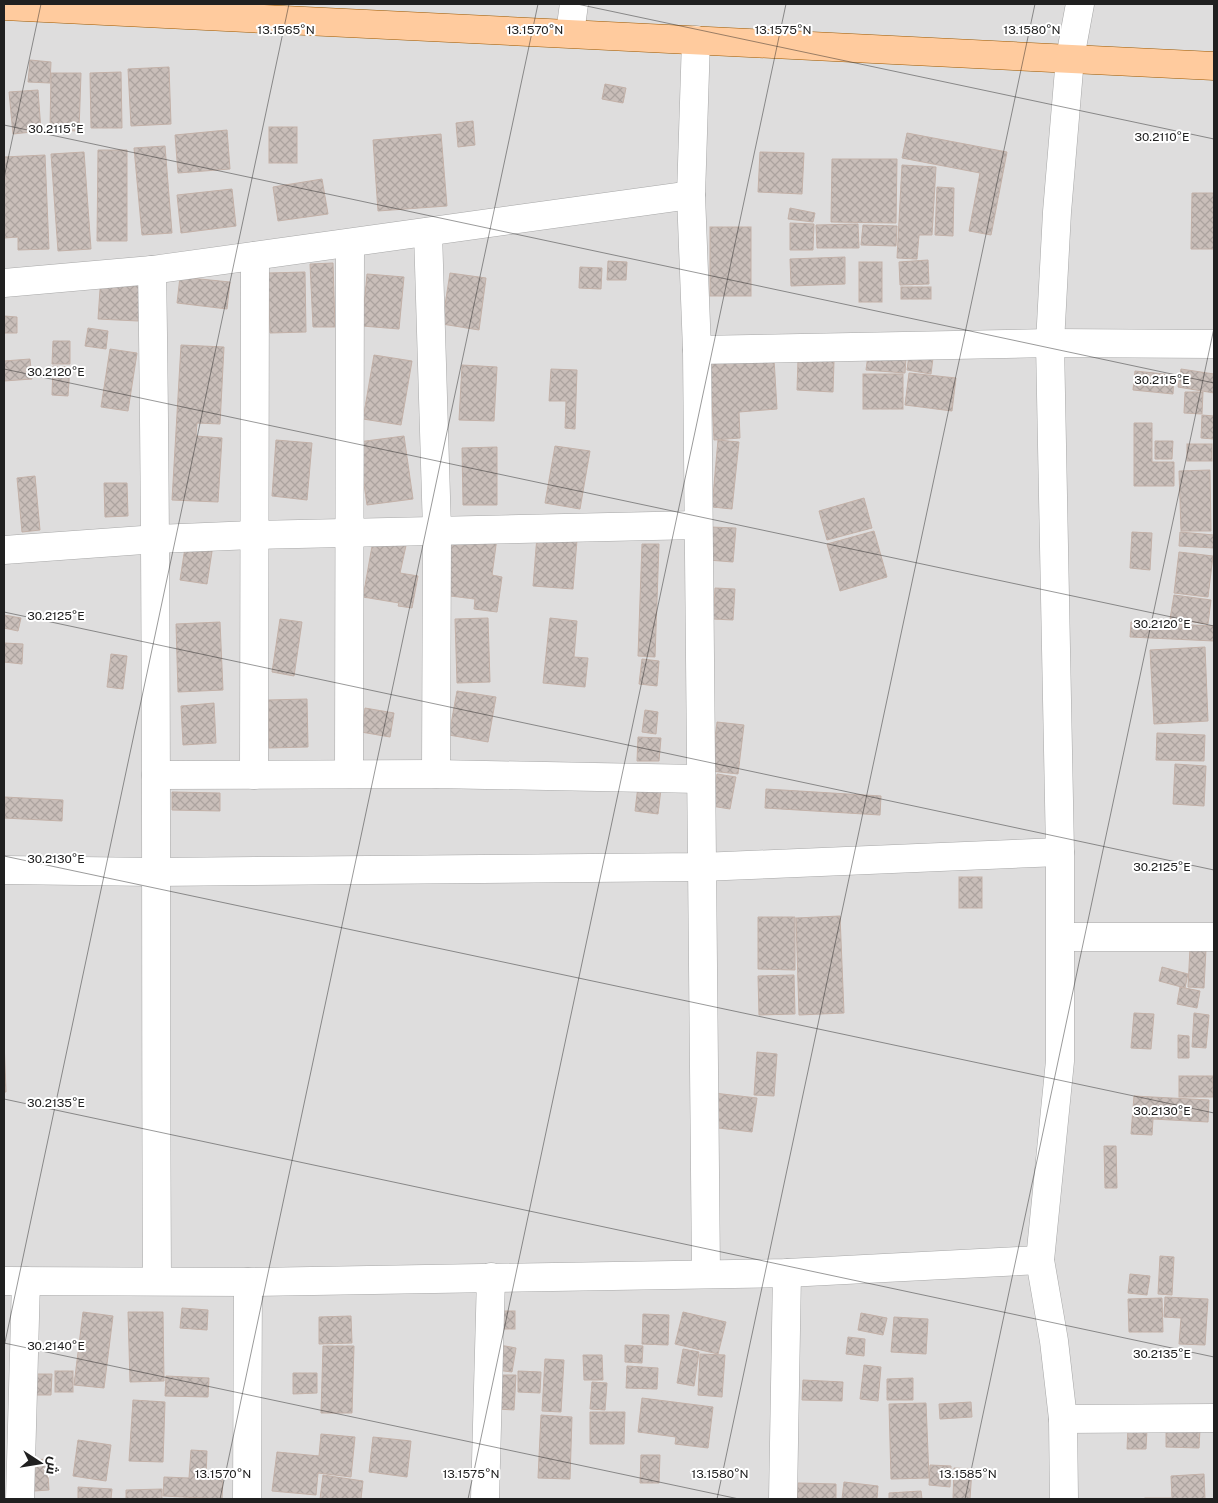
<svg xmlns="http://www.w3.org/2000/svg" width="1218" height="1503" font-family="'Public Sans',Cairo,sans-serif">
<defs>
<pattern id="building-cross-hatch" width="8" height="8" patternUnits="userSpaceOnUse" patternTransform="scale(1.25)"><rect width="8" height="8" fill="#c9beb9"/><path d="M0 0l8 8M0 8l8-8" fill="none" stroke="#aca39f"/></pattern>
</defs>
<rect width="100%" height="100%" fill="#f1ece7"/>
<rect fill="#dedddd" x="4" y="4" width="1210" height="1495"/>
<g fill="url(#building-cross-hatch)" stroke="#c3b1a8">
<polygon points="30,60 51,62 50,83 28,82"/>
<polygon points="169,67 171,124 131,126 128,69"/>
<polygon points="121,72 122,128 91,128 90,73"/>
<polygon points="51,73 81,73 79,131 50,130"/>
<polygon points="605,84 626,88 623,103 602,99"/>
<polygon points="38,90 41,131 13,134 9,92"/>
<polygon points="473,121 475,145 458,147 456,123"/>
<rect x="269" y="127" width="28" height="36"/>
<polygon points="227,130 230,169 178,173 175,135"/>
<polygon points="907,133 1007,152 991,235 969,231 980,173 902,158"/>
<polygon points="441,134 447,206 378,211 373,140"/>
<polygon points="165,146 172,233 142,235 134,148"/>
<polygon points="98,150 127,150 127,241 97,241"/>
<polygon points="84,152 91,249 58,251 51,154"/>
<polygon points="760,152 804,153 802,194 758,192"/>
<polygon points="45,155 49,249 18,250 18,237 4,238 4,157"/>
<polygon points="832,159 897,159 896,223 831,222"/>
<polygon points="902,165 936,167 932,235 919,235 917,259 897,258"/>
<polygon points="322,179 328,214 278,221 273,187"/>
<polygon points="937,187 954,188 953,236 935,235"/>
<polygon points="232,189 236,226 181,233 177,195"/>
<polygon points="1192,193 1214,193 1214,249 1191,249"/>
<polygon points="790,208 815,213 813,222 788,219"/>
<polygon points="790,223 814,224 813,250 790,250"/>
<polygon points="858,224 859,248 817,248 816,225"/>
<polygon points="863,225 897,226 896,246 861,245"/>
<rect x="710" y="227" width="41" height="69"/>
<polygon points="845,257 845,284 791,286 790,259"/>
<polygon points="928,260 929,284 900,285 899,262"/>
<polygon points="608,261 627,262 626,280 607,280"/>
<rect x="859" y="262" width="23" height="40"/>
<polygon points="333,263 335,327 313,327 310,264"/>
<polygon points="580,267 602,268 601,289 579,288"/>
<polygon points="305,272 306,332 270,333 268,273"/>
<polygon points="450,273 486,278 479,330 442,324"/>
<polygon points="367,274 404,277 399,329 362,326"/>
<polygon points="101,275 142,277 138,321 98,319"/>
<polygon points="180,277 230,282 227,309 177,303"/>
<rect x="901" y="287" width="30" height="12"/>
<polygon points="4,316 17,317 17,333 4,333"/>
<polygon points="88,328 108,331 106,349 85,346"/>
<polygon points="53,341 70,341 70,364 52,364"/>
<polygon points="181,345 224,347 220,424 197,423 196,436 222,438 218,502 172,500"/>
<polygon points="110,349 137,353 128,411 101,407"/>
<polygon points="374,355 412,361 401,425 363,419"/>
<polygon points="868,355 906,358 905,373 866,370"/>
<polygon points="909,355 933,358 931,374 907,370"/>
<polygon points="30,359 32,379 4,381 4,361"/>
<polygon points="774,359 777,409 739,412 740,438 714,440 710,363"/>
<polygon points="798,360 834,361 833,392 797,390"/>
<polygon points="462,365 497,367 494,421 459,420"/>
<polygon points="53,366 70,367 68,396 52,395"/>
<polygon points="551,369 577,370 575,429 565,428 566,401 549,401"/>
<polygon points="1181,369 1214,374 1214,393 1178,387"/>
<polygon points="1135,371 1174,375 1173,394 1133,390"/>
<polygon points="909,373 956,378 952,411 905,405"/>
<rect x="863" y="374" width="40" height="35"/>
<polygon points="1185,392 1203,392 1202,414 1184,413"/>
<polygon points="1202,415 1214,416 1214,439 1201,438"/>
<polygon points="1134,423 1152,423 1152,462 1174,462 1174,486 1134,486"/>
<polygon points="404,436 413,499 367,505 358,442"/>
<polygon points="276,440 312,443 307,500 272,496"/>
<polygon points="718,440 739,442 732,509 712,507"/>
<polygon points="1155,441 1173,441 1172,459 1155,459"/>
<rect x="1187" y="444" width="25" height="17"/>
<polygon points="555,446 590,451 580,509 545,503"/>
<polygon points="497,447 497,505 463,505 462,448"/>
<polygon points="1210,470 1211,531 1181,531 1179,471"/>
<polygon points="35,476 40,530 22,532 17,478"/>
<polygon points="104,483 127,483 128,516 105,517"/>
<polygon points="864,498 872,528 827,540 819,511"/>
<polygon points="710,527 736,528 733,562 708,560"/>
<polygon points="874,531 887,577 840,591 827,544"/>
<polygon points="451,532 497,538 492,575 502,577 497,612 474,609 475,599 442,595"/>
<polygon points="1132,532 1152,533 1150,570 1130,568"/>
<polygon points="1180,532 1214,535 1214,548 1179,546"/>
<polygon points="374,535 407,541 400,573 418,576 412,608 398,606 399,603 363,597"/>
<polygon points="537,536 577,540 573,589 533,586"/>
<polygon points="186,541 213,545 207,584 180,580"/>
<polygon points="642,544 659,544 655,657 638,656"/>
<polygon points="1179,552 1213,556 1208,597 1174,593"/>
<polygon points="715,588 735,589 733,620 713,619"/>
<polygon points="1174,595 1211,600 1208,624 1170,619"/>
<polygon points="4,615 21,618 18,631 4,628"/>
<polygon points="488,618 490,682 457,683 455,619"/>
<polygon points="550,618 577,621 574,657 588,658 585,687 543,683"/>
<polygon points="280,619 302,622 294,676 272,672"/>
<polygon points="220,622 223,690 178,692 176,624"/>
<polygon points="1131,622 1214,626 1214,641 1130,637"/>
<polygon points="4,643 23,644 22,664 4,662"/>
<polygon points="1205,647 1208,721 1154,724 1150,650"/>
<polygon points="111,654 127,656 123,689 107,687"/>
<polygon points="642,659 659,661 657,686 639,684"/>
<polygon points="457,691 496,697 488,742 449,735"/>
<polygon points="307,699 308,747 269,748 268,700"/>
<polygon points="214,703 216,743 183,745 181,706"/>
<polygon points="365,708 394,713 390,737 361,732"/>
<polygon points="645,710 658,712 656,734 642,732"/>
<polygon points="717,722 744,725 738,774 711,771"/>
<polygon points="1157,733 1205,735 1204,761 1156,760"/>
<polygon points="638,737 661,738 659,761 637,761"/>
<polygon points="1175,764 1206,766 1204,806 1173,804"/>
<polygon points="717,774 736,777 730,809 711,806"/>
<polygon points="638,786 661,789 658,814 635,811"/>
<polygon points="766,789 881,796 880,815 765,808"/>
<polygon points="172,792 220,793 220,811 172,810"/>
<polygon points="4,797 63,800 62,821 4,818"/>
<rect x="959" y="877" width="23" height="31"/>
<polygon points="840,916 844,1013 799,1015 796,918"/>
<polygon points="758,917 795,917 795,970 758,969"/>
<polygon points="1190,948 1206,949 1204,988 1188,987"/>
<polygon points="1162,967 1188,974 1185,988 1159,981"/>
<polygon points="794,975 795,1014 759,1015 758,976"/>
<polygon points="1180,987 1200,991 1197,1008 1177,1004"/>
<polygon points="1134,1013 1154,1014 1151,1049 1131,1048"/>
<polygon points="1194,1013 1209,1015 1206,1048 1192,1047"/>
<polygon points="1178,1035 1189,1036 1189,1058 1178,1058"/>
<polygon points="4,1040 6,1092 4,1092"/>
<polygon points="757,1052 777,1054 774,1096 754,1095"/>
<rect x="1179" y="1076" width="34" height="21"/>
<polygon points="714,1093 757,1098 752,1132 710,1127"/>
<polygon points="1134,1096 1209,1100 1208,1122 1153,1119 1152,1135 1131,1134"/>
<polygon points="1104,1146 1116,1146 1117,1188 1105,1188"/>
<polygon points="1160,1256 1174,1257 1172,1295 1158,1294"/>
<polygon points="1130,1274 1150,1276 1147,1295 1128,1293"/>
<polygon points="1165,1297 1208,1299 1205,1345 1179,1344 1181,1318 1164,1317"/>
<polygon points="1162,1298 1163,1332 1129,1332 1128,1299"/>
<polygon points="182,1308 208,1310 207,1330 180,1328"/>
<rect x="498" y="1311" width="17" height="18"/>
<polygon points="83,1312 113,1316 104,1388 74,1385"/>
<polygon points="128,1312 163,1312 164,1381 130,1382"/>
<polygon points="683,1312 726,1322 718,1354 675,1344"/>
<polygon points="861,1313 887,1318 883,1335 858,1330"/>
<polygon points="643,1314 669,1315 668,1345 642,1344"/>
<polygon points="351,1316 352,1343 319,1344 319,1317"/>
<polygon points="894,1317 928,1319 926,1354 891,1352"/>
<polygon points="848,1337 865,1339 864,1356 846,1354"/>
<polygon points="500,1345 516,1348 512,1372 496,1370"/>
<polygon points="625,1345 643,1346 642,1363 625,1362"/>
<polygon points="323,1346 354,1346 352,1413 321,1413"/>
<polygon points="683,1349 699,1352 694,1386 677,1383"/>
<polygon points="700,1354 725,1355 722,1397 698,1395"/>
<polygon points="583,1355 602,1355 603,1380 584,1380"/>
<polygon points="545,1359 564,1360 561,1412 542,1411"/>
<polygon points="864,1365 881,1367 878,1401 860,1399"/>
<polygon points="627,1366 658,1368 657,1389 626,1388"/>
<rect x="55" y="1371" width="18" height="21"/>
<polygon points="518,1371 541,1372 540,1393 518,1392"/>
<polygon points="293,1373 317,1373 317,1393 293,1394"/>
<polygon points="34,1374 52,1374 51,1395 34,1395"/>
<polygon points="498,1375 516,1375 514,1410 497,1409"/>
<polygon points="166,1376 209,1378 208,1397 165,1396"/>
<polygon points="913,1378 913,1400 887,1400 887,1379"/>
<polygon points="803,1380 843,1382 842,1401 802,1400"/>
<polygon points="592,1382 607,1383 605,1410 590,1409"/>
<polygon points="642,1398 713,1407 708,1448 675,1444 676,1437 638,1432"/>
<polygon points="133,1400 165,1402 163,1462 129,1461"/>
<polygon points="971,1402 972,1417 940,1419 939,1404"/>
<polygon points="926,1403 929,1478 891,1479 889,1404"/>
<polygon points="590,1412 625,1412 624,1444 590,1444"/>
<polygon points="541,1415 572,1417 570,1479 538,1478"/>
<polygon points="1128,1428 1147,1429 1146,1449 1127,1449"/>
<polygon points="1166,1428 1200,1429 1199,1448 1166,1447"/>
<polygon points="321,1434 355,1437 351,1477 318,1473 316,1495 272,1491 277,1452 319,1456"/>
<polygon points="373,1437 411,1441 407,1477 369,1472"/>
<polygon points="78,1440 111,1445 106,1481 73,1476"/>
<polygon points="191,1450 207,1451 206,1477 223,1478 222,1499 163,1496 164,1477 189,1478"/>
<polygon points="641,1455 660,1455 659,1483 640,1483"/>
<polygon points="47,1459 49,1490 34,1491 32,1460"/>
<polygon points="930,1465 951,1466 950,1487 929,1485"/>
<polygon points="954,1468 972,1469 970,1499 953,1499"/>
<polygon points="1204,1474 1205,1499 1172,1499 1171,1476"/>
<polygon points="323,1475 363,1481 361,1499 320,1499"/>
<polygon points="844,1482 878,1486 877,1499 842,1499"/>
<polygon points="798,1483 836,1484 836,1499 797,1499"/>
<polygon points="78,1487 112,1489 111,1499 78,1499"/>
<polygon points="162,1489 162,1499 126,1499 126,1490"/>
<polygon points="921,1491 922,1499 889,1499 889,1493"/>
<rect x="1145" y="1498" width="26" height="1"/>
</g>
<g fill="none" stroke-linecap="round" stroke-linejoin="round">
<g stroke="#a7a7a7" stroke-width="29">
<g id="minor">
<polyline points="570,33 574,4"/>
<polyline points="696,40 691,195 697,350 706,1273"/>
<polyline points="428,232 437,530 436,774"/>
<path d="M152,270C158,607 155,944 157,1280"/>
<polyline points="4,283 152,270 691,195"/>
<polyline points="697,350 1050,343 1214,344"/>
<polyline points="4,550 157,539 253,535 698,525"/>
<polyline points="349,774 350,243"/>
<polyline points="156,775 436,774 700,779"/>
<polyline points="254,775 255,256"/>
<polyline points="4,870 155,872 701,867 1060,852"/>
<polyline points="1061,937 1214,937"/>
<polyline points="4,1281 248,1282 787,1273 1040,1260"/>
<polyline points="1063,1419 1214,1418"/>
<polyline points="20,1499 26,1281"/>
<polyline points="247,1499 248,1282"/>
<polyline points="485,1499 491,1277"/>
<polyline points="783,1499 787,1273"/>
<polyline points="1064,1499 1063,1419 1054,1341 1040,1260 1060,1061 1060,852 1050,343 1057,212 1070,58 1080,4"/>
</g>
</g>
<g stroke="#9d5900" stroke-width="29">
<polyline id="major" points="4,6 1214,66"/>
</g>
<use href="#minor" stroke="#fff" stroke-width="28"/>
<use href="#major" stroke="#ffcb9e" stroke-width="28"/>
</g>
<path fill="none" stroke="#202020" stroke-width="1" stroke-opacity="0.45" d="M577,4L1214,139M4,125L1214,383M4,178L41,4M4,369L1214,626M4,612L1214,870M4,856L1214,1113M4,1099L1214,1357M4,1343L739,1499M4,1347L289,4M220,1499L538,4M468,1499L786,4M717,1499L1035,4M965,1499L1214,328M1214,1499V1497"/>
<g font-size="12" text-anchor="middle" fill="#202020" stroke="#fff" stroke-width="4" stroke-linejoin="round" paint-order="stroke">
<text x="286" y="34">13.1565°N</text>
<text x="535" y="34">13.1570°N</text>
<text x="783" y="34">13.1575°N</text>
<text x="1032" y="34">13.1580°N</text>
<text x="56" y="133">30.2115°E</text>
<text x="1162" y="141">30.2110°E</text>
<text x="56" y="376">30.2120°E</text>
<text x="1162" y="384">30.2115°E</text>
<text x="56" y="620">30.2125°E</text>
<text x="1162" y="628">30.2120°E</text>
<text x="56" y="863">30.2130°E</text>
<text x="1162" y="871">30.2125°E</text>
<text x="56" y="1107">30.2135°E</text>
<text x="1162" y="1115">30.2130°E</text>
<text x="56" y="1350">30.2140°E</text>
<text x="1162" y="1358">30.2135°E</text>
<text x="223" y="1478">13.1570°N</text>
<text x="471" y="1478">13.1575°N</text>
<text x="720" y="1478">13.1580°N</text>
<text x="968" y="1478">13.1585°N</text>
</g>
<rect width="1218" height="1503" fill="none" stroke="#202020" stroke-width="10"/>
<g transform="translate(40 1463) rotate(102)" stroke="#ffffff" stroke-width="4" paint-order="stroke">
<path d="M0-4L9 19L0 12L-9 19Z" fill="#202020"/>
<text y="-8" font-size="14" font-weight="bold" text-anchor="middle" fill="#202020">ش</text>
</g>
</svg>
